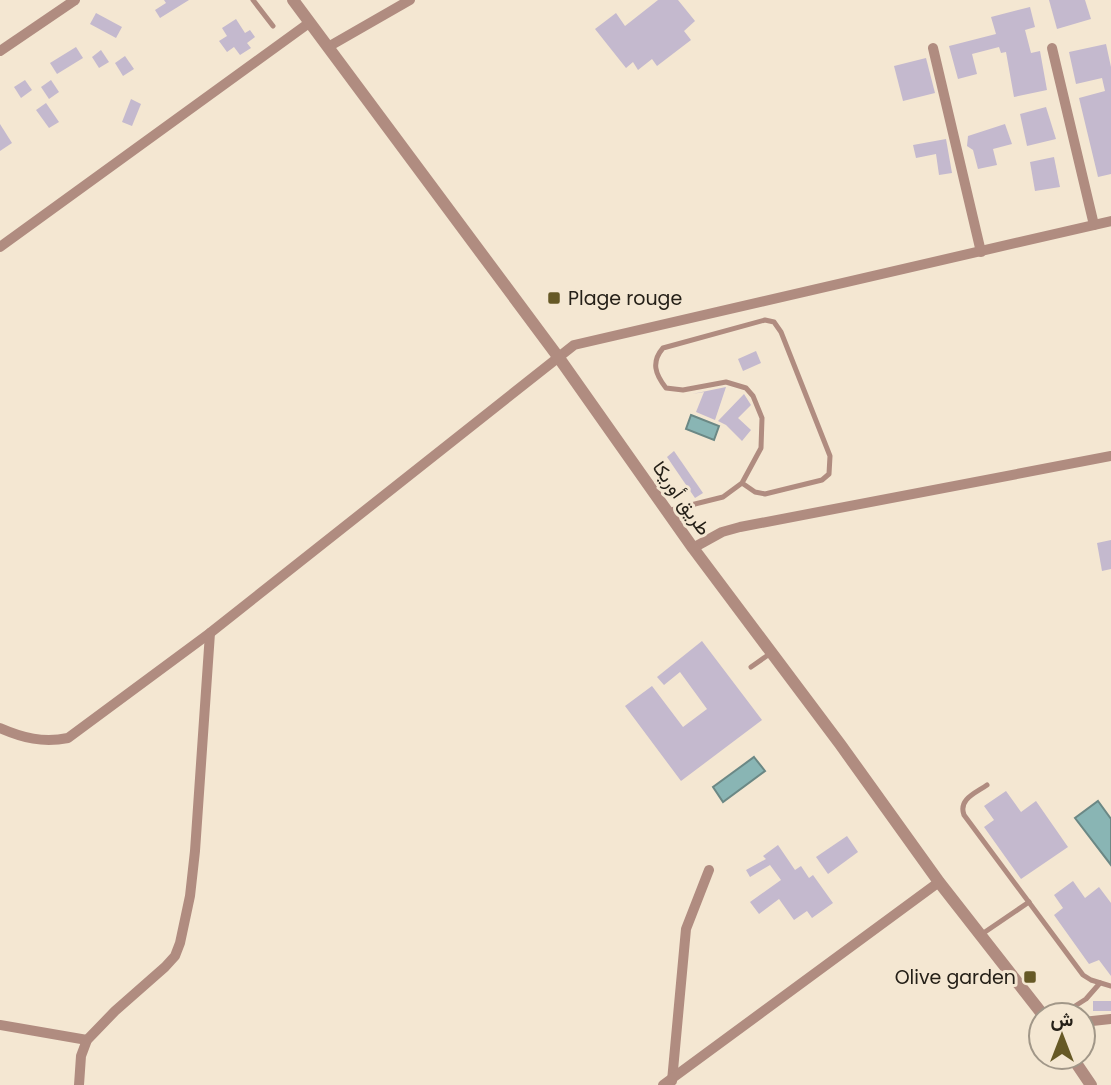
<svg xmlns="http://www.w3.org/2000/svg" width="1111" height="1085" font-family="Poppins,Vazirmatn,sans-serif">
<rect width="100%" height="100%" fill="#f4e7d2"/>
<g fill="#89b5b4" stroke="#6b8885" stroke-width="2">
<polygon points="691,415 719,426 714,440 686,429"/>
<polygon points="754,757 765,771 723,802 713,787"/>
<polygon points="1098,801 1111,819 1111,865 1075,818"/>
</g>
<g fill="#c4b9ce">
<polygon points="164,0 189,0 160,18 155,10 166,3"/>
<polygon points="658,0 678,0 695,21 684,31 691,40 657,66 652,59 638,70 633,62 626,68 595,29 616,13 625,26"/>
<polygon points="1049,0 1085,0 1091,19 1057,29"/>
<polygon points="1030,7 1035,27 1025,30 1031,53 1040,51 1047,90 1014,97 1006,52 1001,53 999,47 972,54 977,74 958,79 949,46 996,34 991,17"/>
<polygon points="96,13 122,27 116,38 90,24"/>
<polygon points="236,19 245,33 250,30 255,37 247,43 251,48 240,55 234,47 227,52 219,41 227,36 222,28"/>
<polygon points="1106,44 1111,67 1111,174 1098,177 1079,98 1105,91 1102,78 1076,84 1069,52"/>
<polygon points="76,47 83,58 57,74 50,63"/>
<polygon points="101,50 109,62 99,68 92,57"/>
<polygon points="125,56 134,69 123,76 115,63"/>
<polygon points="926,58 935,93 903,101 894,66"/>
<polygon points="25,80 32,90 21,98 14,87"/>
<polygon points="51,80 59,92 49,99 41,87"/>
<polygon points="131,99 141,104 132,126 122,122"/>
<polygon points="46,103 59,122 49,128 36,110"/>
<polygon points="1046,107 1056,139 1027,146 1020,114"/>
<polygon points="0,124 12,143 0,151"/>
<polygon points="1005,124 1012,144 993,149 997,165 978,169 973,150 967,146 968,136"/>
<polygon points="946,139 952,173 939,175 936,154 916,158 913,145"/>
<polygon points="1054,157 1060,187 1035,191 1030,162"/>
<polygon points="756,351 761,363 743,371 738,359"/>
<polygon points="726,387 715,420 696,412 704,392 692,394"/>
<polygon points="744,394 751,405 738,418 751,430 742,441 726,425 718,421"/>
<polygon points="674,451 703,493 695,498 667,457"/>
<polygon points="1111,540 1111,569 1102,571 1097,543"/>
<polygon points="702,641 762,720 681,781 625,706 652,686 683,727 707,709 680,672 664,685 657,677"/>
<polygon points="1006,791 1021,812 1036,801 1068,847 1021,879 984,827 994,820 984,806"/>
<polygon points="847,836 858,852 828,874 816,857"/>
<polygon points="778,845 795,870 801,866 809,878 813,875 833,903 812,918 807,911 794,920 779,899 759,914 750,902 781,880 770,865 750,877 746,870 766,859 763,856"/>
<polygon points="1073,881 1085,898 1099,887 1111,903 1111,976 1099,960 1089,964 1054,915 1063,908 1054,895"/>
<rect x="1093" y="1001" width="18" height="10"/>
</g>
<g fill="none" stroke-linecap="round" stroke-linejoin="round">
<g stroke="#b08c80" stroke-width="5">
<polyline points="253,0 273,26"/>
<path d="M667,511L723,497L742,483L761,448L762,418L753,396L746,388L726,382L683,390L666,388C655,374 651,362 663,348L765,320L774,322L781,332L830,456L829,474L822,480L765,494L755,492L742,483"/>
<polyline points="751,667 771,653"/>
<path d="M987,785C976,793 958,799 964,815L1083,975L1091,980L1111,986"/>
<polyline points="982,934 1029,902"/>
<polyline points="1061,1015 1086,999 1100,983"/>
</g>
<g stroke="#b08c80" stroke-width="10">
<polyline points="328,47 410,0"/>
<polyline points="933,48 981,252"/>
<polyline points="1052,48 1094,225"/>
<polyline points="0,51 75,0"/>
<polyline points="0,247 309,23"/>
<polyline points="693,548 722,532 740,527 1111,456"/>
<path d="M0,728C23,738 43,743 68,738L210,633L574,345L1111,221"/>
<polyline points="1083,1022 1111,1019"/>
<polyline points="0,1025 87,1040"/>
<polyline points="672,1081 686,929 709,870"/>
<polyline points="79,1085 81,1056 87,1040 115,1011 165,967 175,956 180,943 190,896 195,851 210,633"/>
<polyline points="663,1085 939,882"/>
</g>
<g stroke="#b08c80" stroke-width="12">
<polyline points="293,0 559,358 693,548 840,744 939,882 1043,1015"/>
<polyline points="1072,1057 1091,1085"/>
</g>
</g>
<g fill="#665926" stroke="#f4e7d2" stroke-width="2.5">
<rect x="547" y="291" width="14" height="14" rx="3.5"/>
<rect x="1023" y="970" width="14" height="14" rx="3.5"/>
</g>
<g text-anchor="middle" stroke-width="6" stroke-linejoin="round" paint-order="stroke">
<g font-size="19" fill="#252018" stroke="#f4e7d2" text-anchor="start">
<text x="568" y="305">Plage rouge</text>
<text x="1016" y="984" text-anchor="end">Olive garden</text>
</g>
<g font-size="19" fill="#252018" stroke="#f4e7d2">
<text transform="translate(682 498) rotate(55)" y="7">طريق أوريكا</text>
</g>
</g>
<g transform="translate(1062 1036)"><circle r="33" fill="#f4e7d2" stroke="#a19788" stroke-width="2"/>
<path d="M0-5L12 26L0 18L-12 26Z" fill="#665926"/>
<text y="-10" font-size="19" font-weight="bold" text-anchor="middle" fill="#252018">ش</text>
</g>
</svg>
